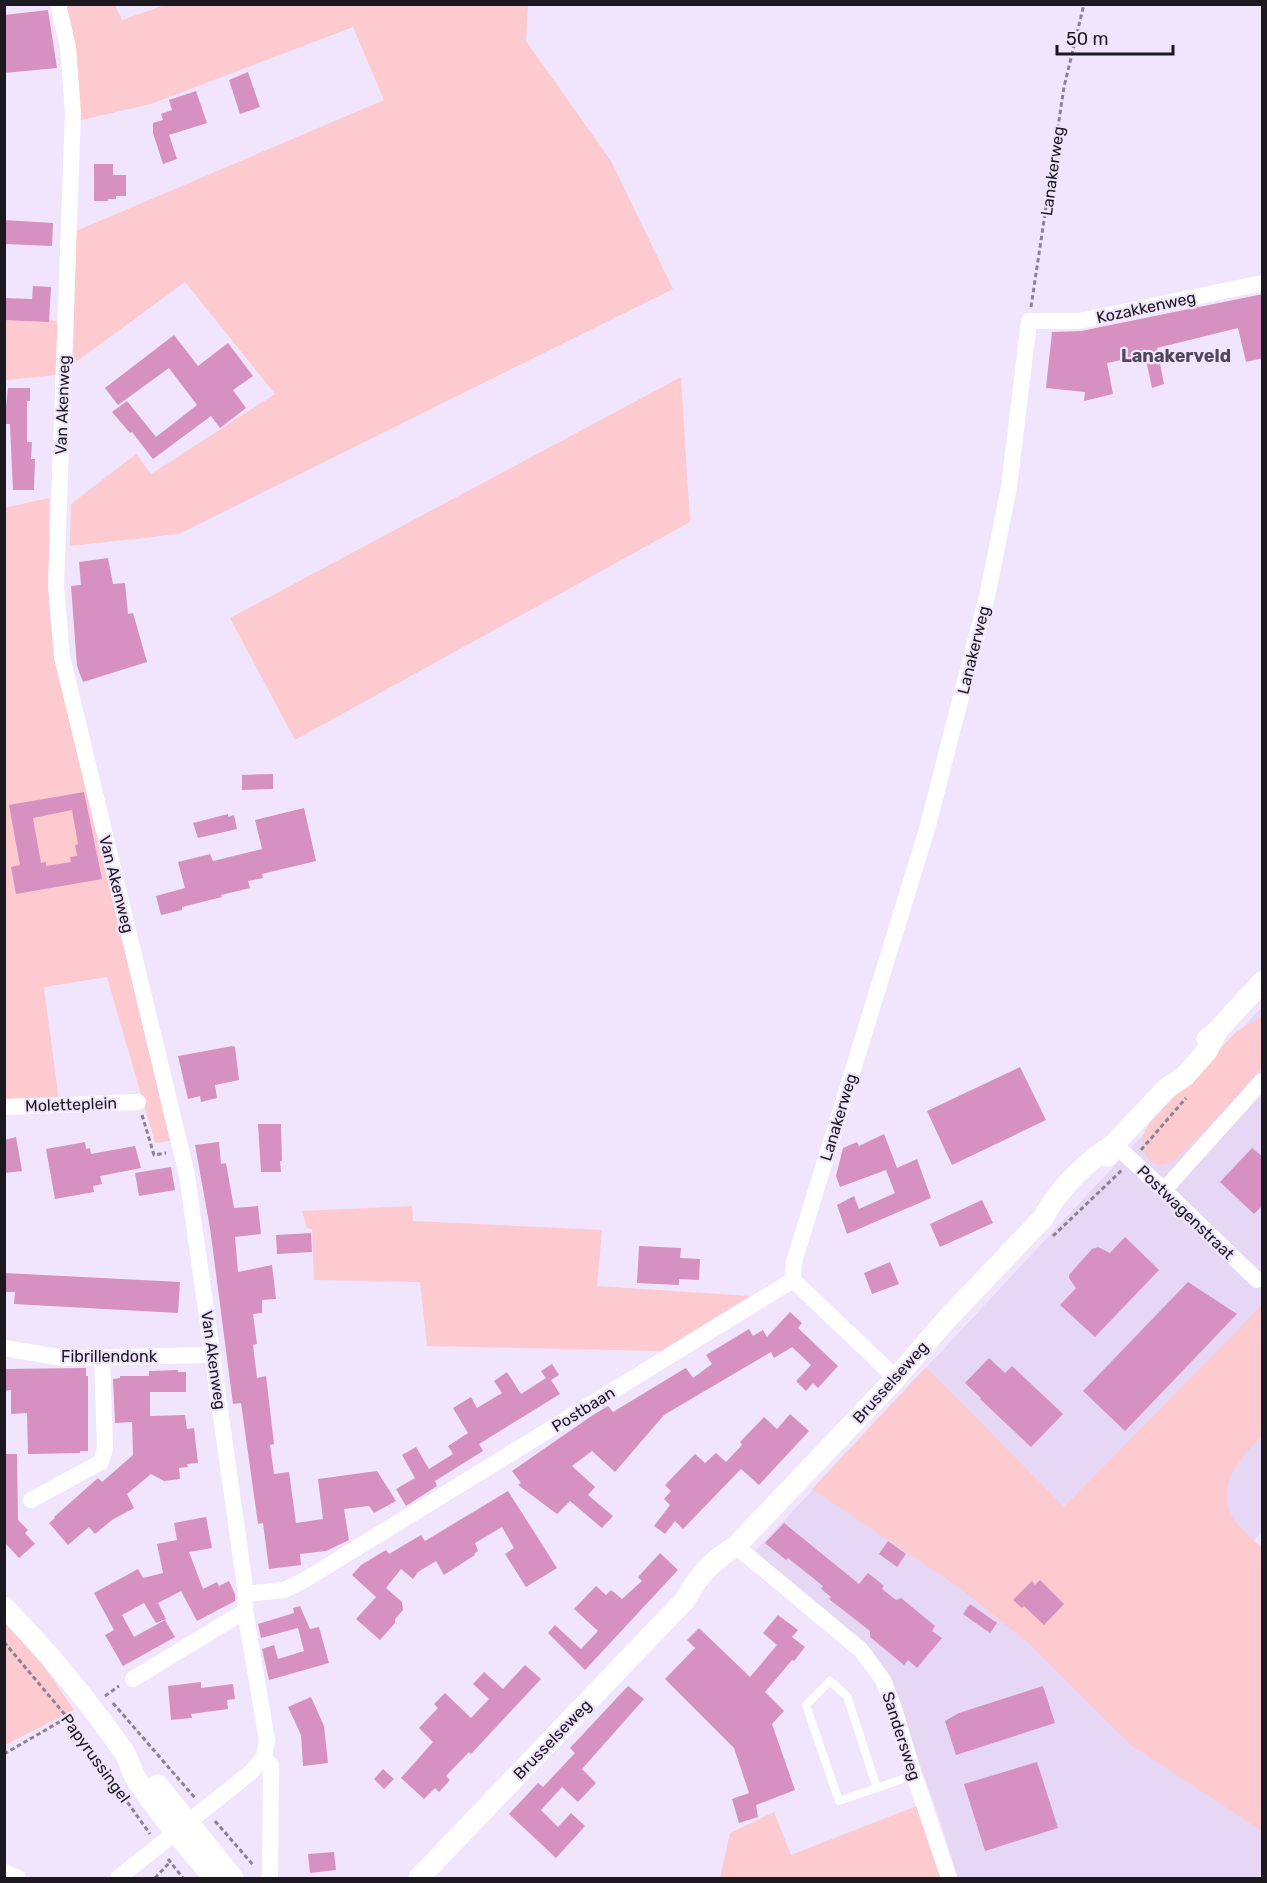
<svg xmlns="http://www.w3.org/2000/svg" width="1267" height="1883" font-family="Rubik,sans-serif">
<rect width="100%" height="100%" fill="#f1e5fd"/>
<polygon fill="#e6d7f5" points="1262,1007 1262,1531 1201,1607 1262,1691 1262,1878 958,1878 939,1817 888,1679 752,1555"/>
<g fill="#fdcad0">
<polygon points="168,4 528,5 526,41 611,161 673,289 179,534 70,546 71,504 136,454 151,474 275,394 185,282 73,364 76,231 384,100 353,27 151,104 77,121 63,5 115,5 122,20"/>
<polygon points="4,306 58,322 57,375 5,380"/>
<polygon points="681,377 690,522 295,740 230,618"/>
<polygon points="49,498 50,618 61,680 170,1141 155,1143 107,977 44,987 59,1102 5,1104 4,508"/>
<path d="M1262,1017V1067C1240,1092 1218,1119 1193,1142C1187,1148 1180,1156 1173,1161C1155,1173 1140,1155 1143,1137C1144,1131 1148,1126 1151,1121L1236,1032Z"/>
<polygon points="412,1206 413,1221 602,1230 597,1286 750,1296 661,1351 427,1346 420,1282 314,1280 312,1229 307,1228 302,1211"/>
<path d="M1262,1305V1435C1242,1457 1214,1485 1233,1518C1239,1529 1253,1539 1262,1548V1831L1131,1745L1027,1642L960,1588L812,1489L926,1367L1064,1507Z"/>
<polygon points="4,1620 41,1662 74,1710 5,1745"/>
<polygon points="919,1805 943,1878 720,1878 730,1833 774,1812 791,1855"/>
</g>
<g fill="#d691c1" fill-rule="evenodd">
<polygon points="48,10 57,68 4,73 4,15"/>
<polygon points="248,72 260,107 240,114 229,80"/>
<polygon points="196,91 207,123 169,135 177,159 163,164 153,133 153,123 163,120 161,114 172,110 169,100"/>
<polygon points="94,164 113,164 113,175 126,175 126,196 116,196 116,199 108,199 108,201 94,201"/>
<polygon points="4,220 53,223 52,246 4,244"/>
<polygon points="33,286 51,287 49,322 4,320 4,298 32,299"/>
<polygon points="1263,294 1263,358 1246,362 1238,328 1157,348 1164,384 1152,388 1145,355 1107,363 1113,394 1084,401 1085,392 1046,388 1052,332 1081,331"/>
<polygon points="174,335 198,366 228,343 253,376 233,390 246,408 220,428 211,416 153,459 132,432 130,433 112,412 127,401 156,437 197,405 169,368 118,405 105,388"/>
<polygon points="8,388 30,388 30,401 27,401 27,442 32,442 31,459 35,459 34,490 13,490 10,426 10,424 4,424"/>
<polygon points="108,558 113,584 125,583 128,614 133,613 147,662 83,682 77,666 71,586 81,585 79,562"/>
<polygon points="273,774 273,789 242,790 242,775"/>
<path d="M84,792L102,879L16,894L11,867L20,865L9,805ZM72,810L78,844L75,845L77,856L70,857L71,862L46,866V862L41,863L33,818Z"/>
<polygon points="304,808 316,861 262,874 263,878 248,881 250,888 221,895 222,897 182,907 182,910 161,915 156,896 185,888 178,862 210,854 213,861 262,849 255,820"/>
<polygon points="228,814 228,817 234,815 237,829 198,838 193,823"/>
<polygon points="233,1046 235,1047 239,1080 215,1085 217,1098 201,1102 200,1096 188,1099 178,1056"/>
<polygon points="1020,1067 1046,1120 952,1165 927,1111"/>
<polygon points="258,1124 281,1124 282,1161 280,1161 281,1172 261,1172"/>
<polygon points="884,1134 897,1168 917,1159 931,1198 847,1234 837,1205 854,1196 859,1209 895,1193 886,1170 840,1187 836,1176 843,1148 857,1142 859,1146"/>
<polygon points="16,1137 22,1171 4,1173 4,1140"/>
<polygon points="85,1142 86,1149 90,1148 91,1154 135,1146 141,1168 100,1176 102,1184 93,1186 94,1192 55,1199 46,1149"/>
<polygon points="219,1142 221,1164 226,1163 234,1208 258,1206 261,1234 235,1237 238,1272 272,1265 276,1299 262,1300 262,1313 253,1314 257,1344 253,1345 257,1378 266,1376 274,1444 270,1445 274,1474 289,1472 296,1523 323,1519 318,1479 377,1471 396,1501 374,1513 369,1506 344,1509 349,1540 326,1551 300,1554 301,1565 269,1569 263,1523 258,1524 241,1403 233,1404 210,1228 195,1145"/>
<polygon points="1252,1148 1263,1157 1263,1205 1254,1214 1220,1182"/>
<polygon points="171,1167 175,1190 139,1196 135,1173"/>
<polygon points="982,1200 993,1223 940,1247 930,1224"/>
<polygon points="311,1233 312,1252 277,1254 276,1235"/>
<polygon points="1125,1237 1159,1270 1095,1337 1060,1305 1076,1288 1069,1278 1069,1275 1092,1249 1098,1247 1110,1253"/>
<polygon points="639,1246 681,1248 680,1258 700,1259 699,1280 679,1279 679,1285 637,1283"/>
<polygon points="890,1262 899,1284 872,1294 864,1273"/>
<polygon points="4,1273 180,1282 178,1313 14,1304 15,1292 4,1292"/>
<polygon points="1188,1282 1237,1314 1125,1431 1083,1391"/>
<polygon points="790,1312 802,1323 798,1328 838,1366 818,1388 813,1383 806,1391 796,1381 811,1365 792,1347 774,1358 771,1352 664,1415 615,1472 592,1451 572,1466 595,1487 588,1495 613,1516 602,1528 570,1501 557,1514 518,1485 521,1483 512,1471 590,1417 608,1406 613,1412 684,1369 686,1368 693,1378 712,1364 706,1355 749,1329 753,1336 763,1330 767,1337"/>
<polygon points="989,1358 1005,1373 1012,1366 1063,1414 1031,1447 980,1399 981,1398 965,1383"/>
<polygon points="552,1364 559,1375 551,1380 560,1394 479,1444 483,1451 435,1481 437,1486 406,1506 396,1489 415,1478 402,1455 416,1447 429,1469 453,1454 448,1446 468,1433 453,1408 471,1397 477,1408 502,1393 494,1381 507,1372 521,1394 546,1378 541,1371"/>
<polygon points="86,1368 86,1376 88,1376 88,1451 80,1451 80,1453 28,1454 27,1413 11,1414 11,1390 4,1391 4,1369"/>
<polygon points="178,1370 178,1372 186,1372 186,1392 150,1392 150,1416 185,1415 187,1429 194,1428 198,1463 187,1464 188,1467 179,1468 180,1479 164,1481 151,1474 127,1494 134,1508 112,1520 95,1534 89,1527 68,1545 49,1523 55,1518 54,1517 98,1478 102,1482 133,1455 132,1422 115,1423 113,1379 120,1378 120,1376 149,1376 149,1371"/>
<polygon points="790,1414 809,1431 759,1485 741,1469 683,1529 675,1521 665,1534 654,1526 670,1505 664,1499 671,1491 665,1485 695,1454 705,1463 716,1453 726,1462 742,1445 740,1442 764,1417 777,1429"/>
<polygon points="4,1454 17,1454 18,1520 28,1530 25,1533 35,1544 19,1558 4,1542"/>
<polygon points="508,1491 557,1568 526,1587 505,1554 514,1548 502,1527 475,1543 478,1551 474,1554 475,1555 444,1575 436,1561 418,1572 413,1579 401,1569 386,1588 402,1602 403,1610 395,1619 395,1623 380,1640 356,1619 376,1597 352,1575 361,1565 386,1550 389,1554 421,1535 425,1541"/>
<polygon points="206,1517 212,1548 189,1552 203,1589 217,1582 219,1586 229,1581 235,1594 235,1601 197,1621 181,1591 158,1603 166,1619 156,1623 144,1603 122,1615 134,1637 165,1620 175,1637 123,1666 105,1635 114,1630 94,1593 138,1569 143,1578 163,1573 157,1544 177,1540 174,1523"/>
<polygon points="784,1523 859,1584 868,1573 884,1586 882,1589 896,1600 901,1598 935,1626 932,1631 942,1638 917,1668 908,1660 904,1665 870,1637 870,1631 829,1599 831,1597 821,1589 823,1586 788,1558 786,1560 765,1543"/>
<polygon points="888,1541 906,1554 897,1567 879,1554"/>
<polygon points="660,1553 678,1570 585,1670 548,1633 555,1625 581,1649 598,1631 574,1609 596,1586 606,1595 611,1590 622,1599 642,1581 638,1577"/>
<polygon points="1040,1580 1064,1604 1044,1625 1024,1606 1022,1608 1013,1600 1032,1581 1035,1585"/>
<polygon points="970,1604 997,1623 990,1633 963,1614"/>
<polygon points="300,1606 310,1629 319,1627 329,1663 269,1680 262,1649 274,1645 278,1659 304,1651 298,1628 261,1638 258,1624 294,1613 293,1608"/>
<polygon points="778,1615 798,1630 792,1637 805,1647 794,1661 792,1660 765,1692 784,1711 772,1724 795,1790 756,1805 758,1817 739,1823 732,1799 749,1793 734,1748 665,1679 695,1648 687,1640 699,1628 750,1677 777,1645 763,1633"/>
<polygon points="525,1665 541,1679 471,1754 469,1752 446,1776 450,1780 439,1792 435,1788 424,1799 401,1778 433,1742 419,1728 438,1708 434,1704 445,1693 471,1718 489,1699 473,1684 484,1672 503,1689"/>
<polygon points="201,1682 201,1688 233,1684 235,1699 227,1700 228,1709 191,1714 192,1718 171,1720 168,1686"/>
<polygon points="628,1686 644,1699 582,1769 596,1783 578,1802 562,1787 541,1810 558,1827 571,1813 585,1826 556,1858 509,1814 538,1783 543,1787 575,1753 570,1748"/>
<polygon points="1043,1686 1055,1723 956,1755 945,1721 959,1713"/>
<polygon points="311,1697 324,1726 328,1763 303,1766 301,1735 288,1707"/>
<polygon points="1037,1762 1058,1828 985,1851 964,1784"/>
<polygon points="383,1769 394,1779 384,1789 374,1779"/>
<polygon points="334,1852 336,1870 310,1873 308,1854"/>
</g>
<g fill="none" stroke-linecap="round" stroke-linejoin="round">
<g stroke="#8b8393" stroke-width="3" stroke-dasharray="4.5 3" stroke-linecap="butt">
<polyline points="1031,307 1064,87 1084,4"/>
<polyline points="142,1115 154,1155 166,1153"/>
<polyline points="1141,1150 1186,1098"/>
<polyline points="1053,1236 1122,1170"/>
<polyline points="4,1642 67,1717 150,1834"/>
<polyline points="105,1696 119,1686"/>
<polyline points="113,1703 195,1798"/>
<polyline points="4,1754 73,1714"/>
<polyline points="215,1821 254,1866"/>
<polyline points="168,1859 183,1878"/>
<polyline points="155,1878 170,1862"/>
</g>
<polyline stroke="#fff" stroke-width="8" points="877,1788 839,1801 806,1705 830,1681 847,1696 877,1788 914,1775"/>
<g stroke="#fff" stroke-width="16">
<polyline points="58,4 68,47 73,113 56,585 62,657 187,1175 246,1594 245,1611 267,1740 264,1757 250,1773 118,1878"/>
<polyline points="4,1107 138,1102"/>
<polyline points="1114,1144 1164,1190 1257,1280"/>
<polyline points="1164,1190 1262,1081"/>
<polyline points="793,1280 794,1262 927,829 988,592 1009,487 1029,321 1079,321 1262,283"/>
<polyline points="793,1280 896,1378"/>
<polyline points="4,1348 64,1358 214,1355"/>
<polyline points="31,1500 101,1462 105,1448 102,1357"/>
<polyline points="736,1546 861,1650 883,1680 894,1708 914,1775 949,1878"/>
<polyline points="246,1594 284,1590 303,1581 793,1280"/>
<polyline points="133,1679 245,1611"/>
<polyline points="264,1757 271,1766 270,1877"/>
<polyline points="4,1872 18,1878"/>
</g>
<g stroke="#fff" stroke-width="21">
<polyline points="1207,1039 1217,1031 1262,982"/>
<polyline points="1108,1156 1114,1144 1167,1088 1185,1076 1207,1051 1217,1031"/>
<path d="M4,1607C46,1650 90,1703 124,1752C129,1760 131,1769 135,1777C158,1813 187,1846 214,1878"/>
<polyline points="158,1785 233,1878"/>
<path d="M419,1878L685,1600C700,1573 710,1563 736,1546L896,1378L946,1320L1043,1218C1059,1188 1086,1162 1114,1144"/>
</g>
</g>
<g text-anchor="middle" stroke-width="4.5" stroke-linejoin="round" paint-order="stroke">
<g font-size="16" fill="#1c1820" stroke="#f1e5fd">
<text transform="translate(1052 171) rotate(-82)" y="6">Lanakerweg</text>
<text transform="translate(1146 307) rotate(-12)" y="6">Kozakkenweg</text>
<text transform="translate(62 405) rotate(-88)" y="6">Van Akenweg</text>
<text transform="translate(973 650) rotate(-76)" y="6">Lanakerweg</text>
<text transform="translate(117 884) rotate(76)" y="6">Van Akenweg</text>
<text transform="translate(71 1104) rotate(-2)" y="6">Moletteplein</text>
<text transform="translate(838 1117) rotate(-73)" y="6">Lanakerweg</text>
<text transform="translate(1186 1212) rotate(44)" y="6">Postwagenstraat</text>
<text x="109" y="1362">Fibrillendonk</text>
<text transform="translate(214 1360) rotate(82)" y="6">Van Akenweg</text>
<text transform="translate(890 1382) rotate(-48)" y="6">Brusselseweg</text>
<text transform="translate(583 1409) rotate(-32)" y="6">Postbaan</text>
<text transform="translate(902 1736) rotate(72)" y="6">Sandersweg</text>
<text transform="translate(552 1739) rotate(-46)" y="6">Brusselseweg</text>
<text transform="translate(96 1758) rotate(54)" y="6">Papyrussingel</text>
</g>
<g font-size="18" font-weight="bold" fill="#51475b" stroke="#f1e5fd">
<text x="1176" y="362">Lanakerveld</text>
</g>
</g>
<rect width="1267" height="1883" fill="none" stroke="#1c1820" stroke-width="12"/>
<path d="M1057 45v9h116v-9" fill="none" stroke="#1c1820" stroke-width="3"/>
<text x="1066" y="45" font-size="18" fill="#1c1820" stroke="#f1e5fd" stroke-width="4.5" paint-order="stroke">50 m</text>
</svg>
